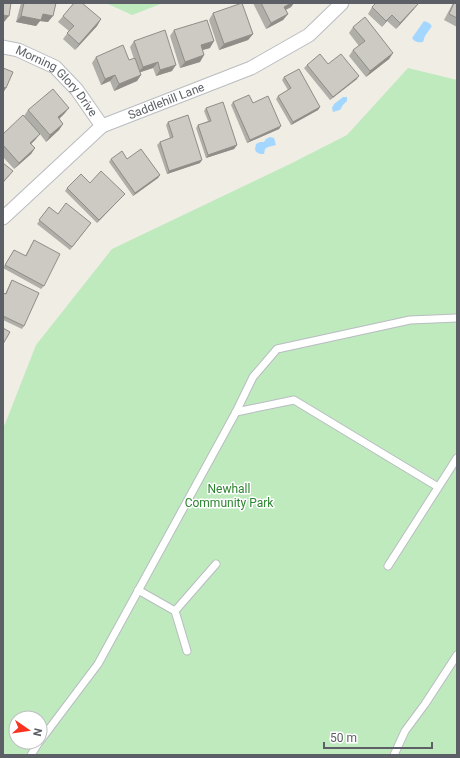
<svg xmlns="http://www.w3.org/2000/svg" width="460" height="758" font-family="Roboto,sans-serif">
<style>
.green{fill:#beeabe;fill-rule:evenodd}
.water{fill:#a4d7ff}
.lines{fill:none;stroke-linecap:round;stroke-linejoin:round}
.service-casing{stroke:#b9bcc1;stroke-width:9}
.minor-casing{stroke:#b9bcc1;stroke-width:15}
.service{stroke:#fff;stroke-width:7}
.minor{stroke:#fff;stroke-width:13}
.wall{fill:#b0aea8}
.shaded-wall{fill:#908d88}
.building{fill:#cdcac3;stroke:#908d88}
.labels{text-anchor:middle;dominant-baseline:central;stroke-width:3;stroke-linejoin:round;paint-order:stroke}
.street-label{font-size:12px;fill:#5c6066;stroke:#fff}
.park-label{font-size:12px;fill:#2c8430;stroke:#fff}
</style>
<rect width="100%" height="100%" fill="#f0ede4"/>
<g class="green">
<polygon points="106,3 163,3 132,15"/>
<path d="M 408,68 L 457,80 L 457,755 L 3,755 L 3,427 L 5,424 L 36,345 L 112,249 L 290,164 L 347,135 ZM 16,718 L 40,718 L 40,742 L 16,742 Z"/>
</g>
<g class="water">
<path d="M 424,21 L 429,23 L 432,26 L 425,36 L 423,42 C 417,43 415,42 412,38 Z"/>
<polygon points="343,97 347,97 347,101 343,105 340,110 333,112 332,108 334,104"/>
<polygon points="270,137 274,138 276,145 268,147 265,149 264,154 260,154 256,152 255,149 256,144 260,142 264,142 266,139"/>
</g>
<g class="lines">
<g class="service-casing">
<g id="service">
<polyline points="236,412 294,400 438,487"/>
<polyline points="388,566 457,458"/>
<polyline points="138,590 175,611 216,564"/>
<polyline points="175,611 187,651"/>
<polyline points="40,741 98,664 236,412 253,377 277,349 410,320 457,318"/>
<polyline points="31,755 39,742"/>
<polyline points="394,755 405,731 425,704 457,655"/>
</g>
</g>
<g class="minor-casing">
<g id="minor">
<path id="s1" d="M 3,47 L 18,50 L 55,67 L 77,90 L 102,126"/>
<path id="s2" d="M 3,218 L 102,126 L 251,68 L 309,35 L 342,3"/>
</g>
</g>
<use href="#service" class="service"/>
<use href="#minor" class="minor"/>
</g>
<g class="wall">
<polygon points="21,3 56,3 48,22 40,21 36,26 16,22"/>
<polygon points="253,3 294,3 291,7 286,10 288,14 283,20 266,29"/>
<polygon points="453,3 457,3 457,27 444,20"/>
<polygon points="372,7 414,9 396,29 387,21 382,27 368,14"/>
<polygon points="213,13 253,34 248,40 219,50 209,20"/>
<polygon points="63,16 101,19 97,26 75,50 63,39 69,31 58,22"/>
<polygon points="353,27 393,53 389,59 366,77 349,56 353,50 359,46 349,33"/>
<polygon points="174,30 210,48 202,50 204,55 200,62 180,68 170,36"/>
<polygon points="134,41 172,71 156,76 153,68 140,72 141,75 137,81 114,91 110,81 101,85 92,63 96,57 129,60 134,59 130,47"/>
<polygon points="328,64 357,79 330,100 304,68 307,65"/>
<polygon points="284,77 320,107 318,110 291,125 276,99 278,96 288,90 282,80"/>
<polygon points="233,102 253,103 281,126 279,129 247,143 231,105"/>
<polygon points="69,108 64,114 59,119 63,124 59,130 46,142 40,134 35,140 31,144 35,148 31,154 14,169 3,157 3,134 32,125 24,116 28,110"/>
<polygon points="206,108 237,145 234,149 206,158 196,128 198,125 208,121 204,111"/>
<polygon points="168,122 200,163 167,174 157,145 160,142 170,138 166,125"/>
<polygon points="111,159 160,175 158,178 133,196 109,162"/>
<polygon points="90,183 122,197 97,223 65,191 67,188"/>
<polygon points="49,207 58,214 91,223 70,250 37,224"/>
<polygon points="34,240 44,286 41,289 3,268 14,250 25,256"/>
<polygon points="12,280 24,326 22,329 3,320 3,293 5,294 10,283"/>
</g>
<g class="shaded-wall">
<polygon points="291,3 294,3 291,7 279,13 284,7"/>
<polygon points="419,3 414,9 396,29 400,23"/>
<polygon points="43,14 53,16 48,22 40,21 36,26 16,22 21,16"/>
<polygon points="288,14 283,20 266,29 271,23"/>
<polygon points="3,15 9,16 4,22 3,22"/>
<polygon points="392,15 382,27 386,21"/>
<polygon points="101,19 97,26 75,50 79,44"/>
<polygon points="253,34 248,40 219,50 224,44"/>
<polygon points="214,41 210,48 196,52 201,45"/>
<polygon points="393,53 389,59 366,77 370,71"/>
<polygon points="204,55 200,62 180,68 185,62"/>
<polygon points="158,62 153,68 138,73 143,67"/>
<polygon points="176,65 172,71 156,76 160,70"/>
<polygon points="115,75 110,81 101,85 105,79"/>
<polygon points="141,75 137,81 114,91 119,84"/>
<polygon points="359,76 357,79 330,100 333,97"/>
<polygon points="3,87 6,88 3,93"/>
<polygon points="320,107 318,110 291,125 293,122"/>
<polygon points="69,108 64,114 54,124 58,117"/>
<polygon points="63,124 59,130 46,142 50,135"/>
<polygon points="281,126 279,129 247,143 250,140"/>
<polygon points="40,134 35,140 26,149 30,143"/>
<polygon points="237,145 234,149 206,158 208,155"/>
<polygon points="35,148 31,154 14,169 19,163"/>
<polygon points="202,160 200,163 167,174 169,171"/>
<polygon points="13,171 3,183 3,182"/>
<polygon points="160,175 158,178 133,196 135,193"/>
<polygon points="125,194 122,197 97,223 99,220"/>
</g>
<g class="building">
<polygon points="3,3 11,3 9,16 3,15"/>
<polygon points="24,3 56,3 53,16 43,14 41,20 21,16"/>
<polygon points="74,3 82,3 101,19 79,44 67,33 74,26 63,16"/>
<polygon points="242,3 253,34 224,44 213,13"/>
<polygon points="261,3 291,3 284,7 288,14 271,23"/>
<polygon points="376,3 419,3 400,23 392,15 386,21 372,7"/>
<polygon points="454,3 457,3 457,18 449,14"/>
<polygon points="365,17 393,53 370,71 353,50 365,41 353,27"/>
<polygon points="207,20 214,41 201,45 204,55 185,62 174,30"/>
<polygon points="165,30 176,65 160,70 158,62 143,67 134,41"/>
<polygon points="123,45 129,60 135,58 141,75 119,84 115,75 105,79 96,57"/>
<polygon points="320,54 328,64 341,54 359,76 333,97 307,65"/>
<polygon points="3,68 13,72 6,88 3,87"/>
<polygon points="299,69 320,107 293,122 278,96 291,88 284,77"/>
<polygon points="53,89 69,108 58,117 63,124 50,135 28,110"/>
<polygon points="249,95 253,103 268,96 281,126 250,140 233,102"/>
<polygon points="223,102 237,145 208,155 198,125 211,121 206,108"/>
<polygon points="23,115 40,134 30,143 35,148 19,163 3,145 3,134"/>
<polygon points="188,115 202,160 169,171 160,142 173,137 168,122"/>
<polygon points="141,149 160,175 135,193 111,159 122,151 127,159"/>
<polygon points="3,163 13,171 3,182"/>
<polygon points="101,171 125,194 99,220 67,188 81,174 90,183"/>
<polygon points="66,203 91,223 72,247 39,220 49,207 58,214"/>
<polygon points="34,240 60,254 44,286 5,265 14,250 26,256"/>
<polygon points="12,280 39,293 24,326 3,316 3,293 6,294"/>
<polygon points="3,328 10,332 3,344"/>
</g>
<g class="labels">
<g class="street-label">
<text stroke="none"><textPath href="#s1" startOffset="66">Morning Glory Drive</textPath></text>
<text stroke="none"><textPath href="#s2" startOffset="204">Saddlehill Lane</textPath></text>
</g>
<g class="park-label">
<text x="229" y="489">Newhall<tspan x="229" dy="14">Community Park</tspan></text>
</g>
</g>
<rect width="460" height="758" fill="none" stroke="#5c6066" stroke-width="8"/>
<g transform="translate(28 730) rotate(103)"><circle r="19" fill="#ffffff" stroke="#bebfc2"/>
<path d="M0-3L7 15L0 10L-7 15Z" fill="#f93221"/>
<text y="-6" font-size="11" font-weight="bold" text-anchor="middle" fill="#5c6066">N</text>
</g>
<path d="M324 742v6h108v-6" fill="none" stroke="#5c6066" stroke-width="2"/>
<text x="330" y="742" font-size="12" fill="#5c6066" stroke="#ffffff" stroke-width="3" paint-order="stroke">50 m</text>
</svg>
